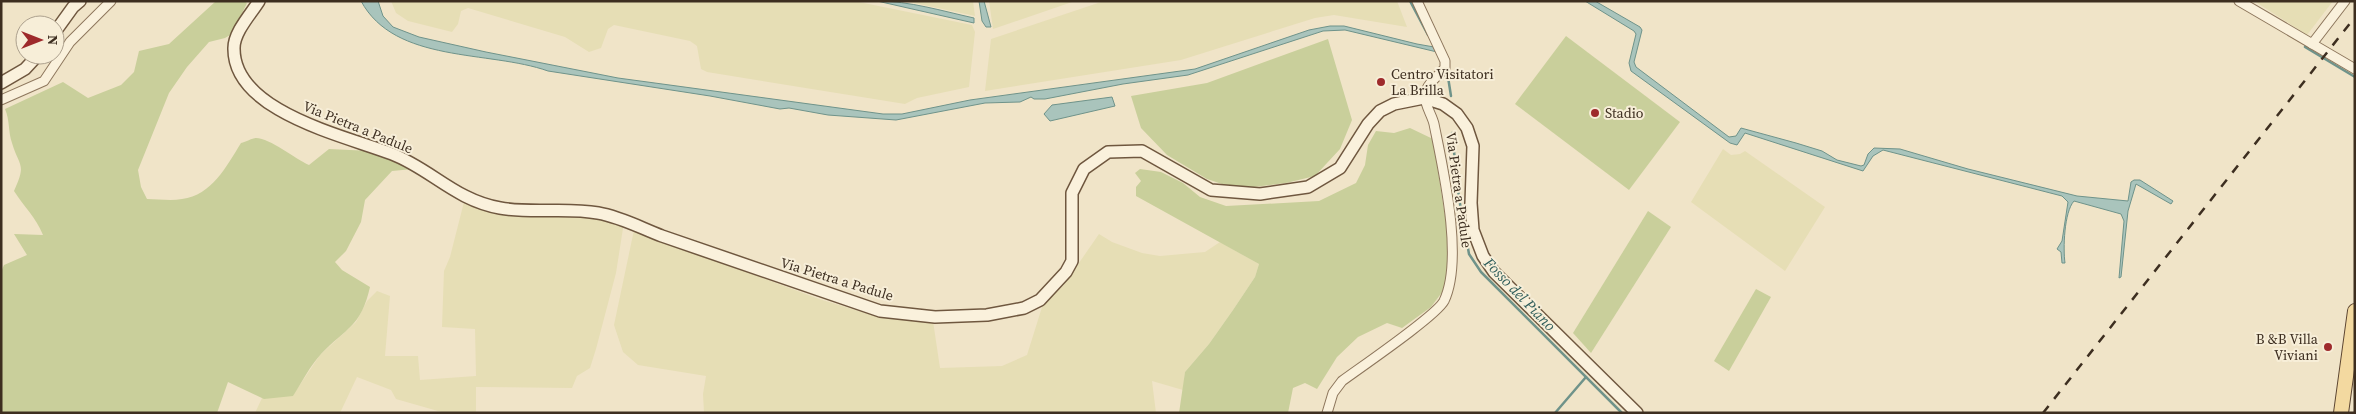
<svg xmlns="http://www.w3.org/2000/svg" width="2356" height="414" font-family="'Source Serif 4',serif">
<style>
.farmland{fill:#e6deb5}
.green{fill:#c9cf9b}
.water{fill:#a9c4bc;stroke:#6f938a}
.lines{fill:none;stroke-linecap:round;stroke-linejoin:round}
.stream{stroke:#6f938a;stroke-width:2.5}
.street-casing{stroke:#8d765c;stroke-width:11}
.secondary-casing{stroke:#6f573f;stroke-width:14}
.primary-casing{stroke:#5b4430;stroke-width:16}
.street{stroke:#faf1dc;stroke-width:9}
.secondary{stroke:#faf1dc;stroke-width:11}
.primary{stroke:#f3d9a0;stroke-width:14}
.rail{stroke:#3d2e20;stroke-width:2.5;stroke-dasharray:9 9;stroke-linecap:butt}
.poi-dot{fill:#9e2a2b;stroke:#f7eed8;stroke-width:2}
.labels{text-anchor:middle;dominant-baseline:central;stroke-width:4;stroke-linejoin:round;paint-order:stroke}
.poi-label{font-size:14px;fill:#3d2e20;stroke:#f7eed8;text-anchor:start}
.street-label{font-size:14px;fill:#3d2e20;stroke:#f7eed8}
.water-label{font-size:15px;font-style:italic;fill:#2f5d5a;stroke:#f7eed8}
</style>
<rect width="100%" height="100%" fill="#f0e4c8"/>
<g class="farmland">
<polygon points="391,1 854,1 972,25 975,32 969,87 917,98 905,104 707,72 701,69 697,46 690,41 614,25 608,29 601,48 589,52 565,37 468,8 461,11 458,24 452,32 408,21 396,13"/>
<polygon points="905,1 973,1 975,16"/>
<polygon points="989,1 1075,1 993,29"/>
<polygon points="1104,1 1397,1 1407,27 1334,15 1315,18 1181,60 985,91 991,39"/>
<polygon points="2254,1 2333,1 2307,35"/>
<polygon points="1723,149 1731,155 1740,154 1745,151 1825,207 1785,271 1691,202"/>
<polygon points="465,198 500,208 598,213 624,222 616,273 596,349 590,368 577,376 572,388 476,387 476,413 445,413 396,399 391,390 357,377 340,413 255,413 262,398 293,395 320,355 356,322 367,301 377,291 390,296 385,356 418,356 420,380 476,376 475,329 442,327 444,271 450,257"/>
<polygon points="634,230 819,299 875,316 933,321 940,368 1002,366 1027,355 1043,304 1063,286 1099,234 1112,242 1142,253 1160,256 1205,252 1220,242 1259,264 1255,277 1233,310 1209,344 1185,372 1183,390 1152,381 1156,413 704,413 703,394 706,376 638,365 623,352 614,325"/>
</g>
<g class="green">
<path d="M 216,1 L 244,1 L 247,3 L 232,34 L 225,38 L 209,42 L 187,67 L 169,93 L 138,170 L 141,187 L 147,199 C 158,199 171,201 182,199 C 212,195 226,167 241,143 C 246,142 252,138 256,138 C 270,138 295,159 309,165 L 329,149 L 371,151 L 413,169 L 392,171 L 365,200 L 361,222 L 346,251 L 335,262 L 342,270 L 370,287 C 361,327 346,328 321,354 C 310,366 302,382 293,396 L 264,399 L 228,382 L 217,413 L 1,413 L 1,272 L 4,265 L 27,255 L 14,234 L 43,235 C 35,216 25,208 14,191 C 27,163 19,167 12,143 C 8,132 10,120 5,109 L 63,82 L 88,98 L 121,85 L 134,72 L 139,51 L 169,44 Z"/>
<polygon points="1566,36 1680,122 1629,190 1515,104"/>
<polygon points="1328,39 1352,120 1340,149 1315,176 1286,183 1237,189 1207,179 1167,155 1141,128 1131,96 1207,83"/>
<polygon points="1410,128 1433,139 1452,261 1443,291 1431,307 1402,328 1387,323 1358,337 1337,357 1317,389 1305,383 1293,388 1288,413 1179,413 1185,372 1209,344 1233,310 1255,277 1259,264 1136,196 1136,187 1141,181 1135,173 1140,169 1161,172 1183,183 1200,197 1226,206 1319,201 1356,183 1365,165 1368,145 1376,131 1394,133"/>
<polygon points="1648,211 1671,227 1591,353 1573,333"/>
<polygon points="1756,289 1771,297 1729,371 1714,361"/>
</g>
<g class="water">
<path d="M 361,1 L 378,1 L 383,16 L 393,27 L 419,37 L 486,52 L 618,78 L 883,114 L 902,114 L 970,100 L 1195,69 L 1309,30 L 1330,26 L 1344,26 L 1417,44 L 1434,47 L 1437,52 L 1345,30 L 1323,31 L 1188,75 L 1123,84 L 1045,99 L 1034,99 L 1031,97 L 1020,102 L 985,103 L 896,120 L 828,115 L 789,108 L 780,109 L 710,96 L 548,71 C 489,50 395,64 361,1 Z"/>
<path d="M 877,1 C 910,1 942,11 974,18 L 974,23 Z"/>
<polygon points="979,1 984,1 991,27 986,27 982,21"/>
<path d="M 1585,1 L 1595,1 L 1640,27 L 1642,30 L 1634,62 L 1636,67 L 1729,137 L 1736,136 L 1741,128 L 1796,143 L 1822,151 L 1837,160 L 1861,166 L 1864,165 L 1868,154 L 1874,148 L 1900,149 L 1968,169 L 2077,196 L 2128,201 L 2131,182 L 2134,180 L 2140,180 L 2173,201 L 2171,204 L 2136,184 L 2128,211 L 2121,277 L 2119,278 L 2124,221 L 2121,214 L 2074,201 C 2064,212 2063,249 2065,263 L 2062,263 L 2061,252 L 2057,249 L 2062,241 L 2068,202 L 2062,196 L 1883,150 L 1873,156 L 1863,171 L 1745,133 L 1737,145 L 1730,143 L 1631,71 L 1629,63 L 1636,34 L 1634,31 Z"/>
<polygon points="1112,97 1115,106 1050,121 1044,114 1052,105"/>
</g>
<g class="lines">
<g class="stream">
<polyline points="1410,1 1428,35"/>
<polyline points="2307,44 2305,47 2355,77"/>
<polyline points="1448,77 1451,96"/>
<polyline points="1452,133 1459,198 1469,254 1481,272 1622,413"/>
<polyline points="1555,413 1586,377"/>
</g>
<g class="street-casing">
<g id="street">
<polyline points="2239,1 2355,69"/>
<polyline points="2312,44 2345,1"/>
<polyline points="1,100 44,81 70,42 111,1"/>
<path d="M 1327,413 L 1333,393 L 1342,381 C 1361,367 1436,316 1444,301 C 1464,259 1443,169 1434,124 C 1432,115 1424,104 1425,95 C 1427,83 1437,77 1445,68 L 1445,61 L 1417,1"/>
</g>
</g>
<g class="secondary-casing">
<g id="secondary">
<path d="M 259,1 C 251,14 234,32 234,48 C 233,112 346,136 392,154 C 431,169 455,200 500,208 C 532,214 566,207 598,213 C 621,217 641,228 662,236 L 880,311 L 935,317 L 987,315 L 1024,308 L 1040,300 L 1066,272 L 1072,261 L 1072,193 L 1084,169 L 1108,152 L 1142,151 L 1211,190 L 1260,194 L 1308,187 L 1340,168 L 1368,124 L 1380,111 L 1394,104 L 1424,98 L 1443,104 L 1457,114 L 1467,128 L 1473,146 L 1471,203 L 1473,230 L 1483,256 L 1494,272 L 1637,413"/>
<polyline points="55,32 73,7 80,1"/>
<polyline points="1,83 25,69 38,55"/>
</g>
</g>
<g class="primary-casing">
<polyline id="primary" points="2341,413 2355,311"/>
</g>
<use href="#street" class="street"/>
<use href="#secondary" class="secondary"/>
<use href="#primary" class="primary"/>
<polyline class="rail" points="2043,413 2355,17"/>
</g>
<g class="poi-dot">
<circle cx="1381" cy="82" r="5"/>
<circle cx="1595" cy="113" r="5"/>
<circle cx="2328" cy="347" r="5"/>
</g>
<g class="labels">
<g class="poi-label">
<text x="1391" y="74">Centro Visitatori<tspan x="1391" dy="16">La Brilla</tspan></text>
<text x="1605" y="113">Stadio</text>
<text x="2318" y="339" text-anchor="end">B &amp;B Villa<tspan x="2318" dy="16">Viviani</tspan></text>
</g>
<g class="street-label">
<text transform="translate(358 127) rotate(22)">Via Pietra a Padule</text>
<text transform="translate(1459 190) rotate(82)">Via Pietra a Padule</text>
<text transform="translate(837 279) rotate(17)">Via Pietra a Padule</text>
</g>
<g class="water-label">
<text transform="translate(1520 294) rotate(46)">Fosso del Piano</text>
</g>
</g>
<rect width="2356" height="414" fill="none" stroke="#3d2e20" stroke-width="5"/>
<g transform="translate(40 40) rotate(90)"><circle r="24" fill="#f7eed8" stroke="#ada18e"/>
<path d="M0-4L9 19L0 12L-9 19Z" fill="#9e2a2b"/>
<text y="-8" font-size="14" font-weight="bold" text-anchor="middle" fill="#3d2e20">N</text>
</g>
</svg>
